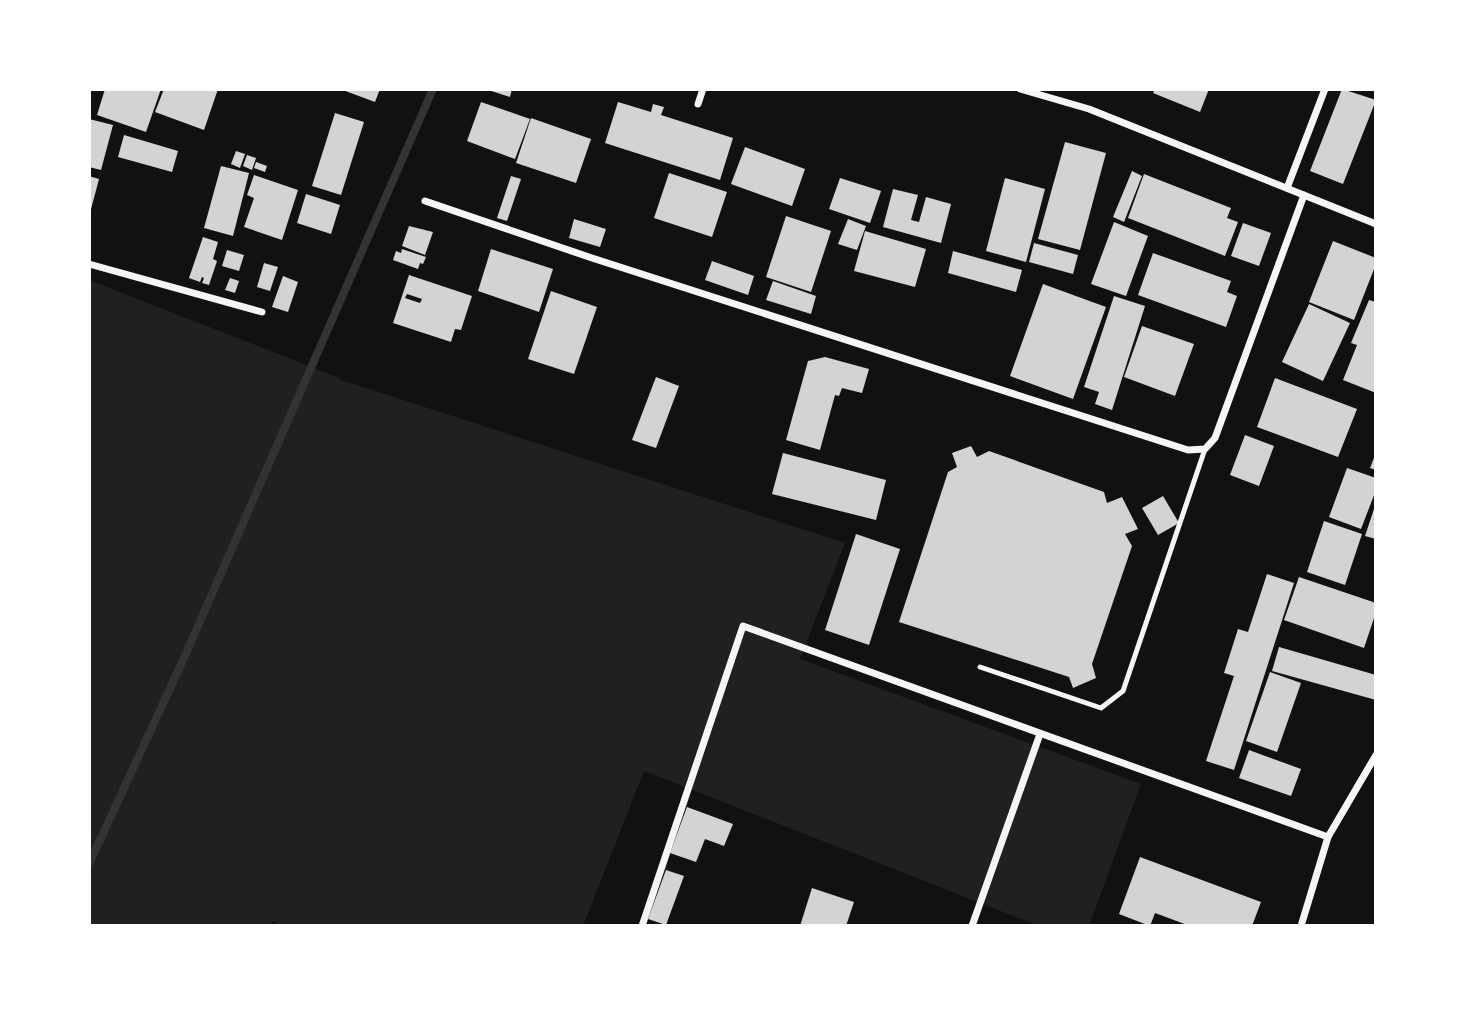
<svg xmlns="http://www.w3.org/2000/svg" width="1465" height="1015" font-family="Barlow,sans-serif">
<style>
.green{fill:#202020}
.lines{fill:none;stroke-linecap:round;stroke-linejoin:round}
.stream{stroke:#333;stroke-width:8}
.building{fill:#d3d3d3;fill-rule:evenodd}
.service{stroke:#f5f5f5;stroke-width:5}
.minor{stroke:#f5f5f5;stroke-width:7}
</style>
<rect width="100%" height="100%" fill="#111"/>
<polygon class="green" points="89,280 342,379 335,378 845,543 800,659 1141,784 1089,926 1039,926 644,771 583,926 284,926 272,921 270,926 89,926"/>
<g class="lines">
<polyline class="stream" points="89,864 184,658 433,89"/>
</g>
<g class="building">
<polygon points="105,89 161,89 146,132 97,115"/>
<polygon points="164,89 218,89 204,130 155,112"/>
<polygon points="340,89 380,89 375,102"/>
<polygon points="485,89 512,89 510,97"/>
<polygon points="1155,89 1209,89 1200,112 1153,93"/>
<polygon points="1342,89 1376,100 1343,184 1310,171"/>
<polygon points="481,102 530,119 515,159 467,141"/>
<polygon points="618,102 651,112 653,104 664,107 661,115 733,138 720,180 605,143"/>
<polygon points="335,113 364,122 341,195 312,186"/>
<polygon points="531,118 591,139 576,183 516,163"/>
<polygon points="89,119 113,125 101,170 89,167"/>
<polygon points="124,135 178,151 172,172 118,157"/>
<polygon points="1065,142 1106,153 1080,250 1038,239"/>
<polygon points="745,147 805,169 792,206 731,184"/>
<polygon points="236,151 245,154 240,168 231,164"/>
<polygon points="247,155 256,158 252,170 243,166"/>
<polygon points="256,162 267,166 265,172 254,168"/>
<polygon points="221,166 249,173 233,236 204,228"/>
<polygon points="1132,171 1142,176 1124,222 1113,217"/>
<polygon points="669,173 727,192 712,237 654,218"/>
<polygon points="1144,174 1231,208 1227,218 1238,222 1225,256 1128,218"/>
<polygon points="254,175 298,190 282,240 244,227 254,198 247,195"/>
<polygon points="89,176 99,179 90,213 89,213"/>
<polygon points="511,176 521,179 507,221 497,218"/>
<polygon points="840,178 881,191 870,223 829,209"/>
<polygon points="1005,178 1045,189 1026,262 986,251"/>
<polygon points="893,189 918,195 911,220 919,222 926,197 951,204 941,243 883,227"/>
<polygon points="306,194 340,205 331,234 297,223"/>
<polygon points="786,216 831,231 811,292 766,277"/>
<polygon points="574,219 606,229 600,247 569,238"/>
<polygon points="848,219 866,226 857,250 838,244"/>
<polygon points="1114,222 1148,236 1126,296 1091,284"/>
<polygon points="1243,223 1271,233 1259,266 1231,256"/>
<polygon points="409,226 433,232 425,255 402,246"/>
<polygon points="865,231 926,249 915,287 854,271"/>
<polygon points="203,237 218,242 213,259 217,261 209,285 202,283 204,278 202,277 200,282 189,278"/>
<polygon points="1333,241 1376,258 1376,264 1354,320 1309,302"/>
<polygon points="1034,243 1078,255 1073,274 1029,262"/>
<polygon points="402,249 426,257 423,264 420,263 418,269 393,260 396,251 401,253"/>
<polygon points="491,249 553,269 539,312 478,291"/>
<polygon points="227,250 244,255 239,271 222,266"/>
<polygon points="953,251 1022,270 1016,292 948,273"/>
<polygon points="1153,253 1231,281 1227,292 1237,296 1226,327 1138,295"/>
<polygon points="712,261 754,276 748,295 705,280"/>
<polygon points="264,263 278,267 270,291 257,287"/>
<path d="M 409,275 L 472,296 L 461,330 L 455,329 L 451,342 L 393,323 ZM 407,294 L 422,299 L 420,303 L 405,298 Z"/>
<polygon points="283,276 298,282 288,312 272,307"/>
<polygon points="230,278 239,281 235,293 225,290"/>
<polygon points="773,281 816,296 811,314 766,300"/>
<polygon points="1043,284 1106,307 1073,399 1010,376"/>
<polygon points="551,291 597,307 574,374 528,359"/>
<polygon points="1114,296 1145,306 1112,410 1095,404 1099,392 1084,387"/>
<polygon points="1369,300 1376,302 1376,393 1343,380 1357,345 1351,343"/>
<polygon points="1309,304 1350,323 1323,381 1282,362"/>
<polygon points="1142,326 1194,344 1175,396 1124,377"/>
<polygon points="825,357 869,369 862,393 842,388 839,396 835,395 820,450 786,440 808,361"/>
<polygon points="656,377 679,386 656,448 632,440"/>
<polygon points="1275,378 1357,409 1338,457 1257,427"/>
<polygon points="1245,435 1274,446 1259,486 1230,475"/>
<polygon points="971,446 977,457 989,451 1104,492 1107,503 1122,497 1138,529 1125,534 1132,546 1092,664 1096,678 1073,688 1069,677 899,622 948,472 957,467 952,453"/>
<polygon points="783,453 886,480 876,520 772,494"/>
<polygon points="1376,453 1376,470 1370,468"/>
<polygon points="1347,468 1376,478 1376,490 1361,529 1329,517"/>
<polygon points="1163,496 1179,523 1158,535 1142,508"/>
<polygon points="1375,506 1376,506 1376,539 1365,536"/>
<polygon points="1324,521 1362,534 1345,585 1307,572"/>
<polygon points="856,534 900,549 869,645 825,630"/>
<polygon points="1267,574 1294,583 1234,770 1206,761 1234,676 1224,673 1238,629 1248,632"/>
<polygon points="1299,577 1376,603 1376,612 1364,648 1284,620"/>
<polygon points="1279,647 1376,675 1376,700 1272,671"/>
<polygon points="1270,672 1301,683 1277,752 1246,741"/>
<polygon points="1249,750 1301,769 1291,796 1239,778"/>
<polygon points="687,807 733,824 724,846 705,839 696,862 670,853"/>
<polygon points="1140,857 1261,902 1252,926 1190,926 1155,913 1150,926 1119,914"/>
<polygon points="666,870 684,876 666,925 648,919"/>
<polygon points="812,888 854,902 846,926 800,926"/>
</g>
<g class="lines">
<polyline class="service" points="980,667 1101,708 1123,691 1205,449"/>
<g class="minor">
<polyline points="1020,89 1089,109 1376,224"/>
<polyline points="698,104 703,89"/>
<polyline points="1287,188 1325,89"/>
<polyline points="425,201 592,258 1188,450 1205,449 1215,438 1304,195"/>
<polyline points="89,264 262,312"/>
<polyline points="642,926 743,626 1328,837"/>
<polyline points="972,926 1040,734"/>
<polyline points="1301,926 1328,837 1376,755"/>
</g>
</g>
<rect width="1465" height="1015" fill="none" stroke="#ffffff" stroke-width="182"/>
</svg>
